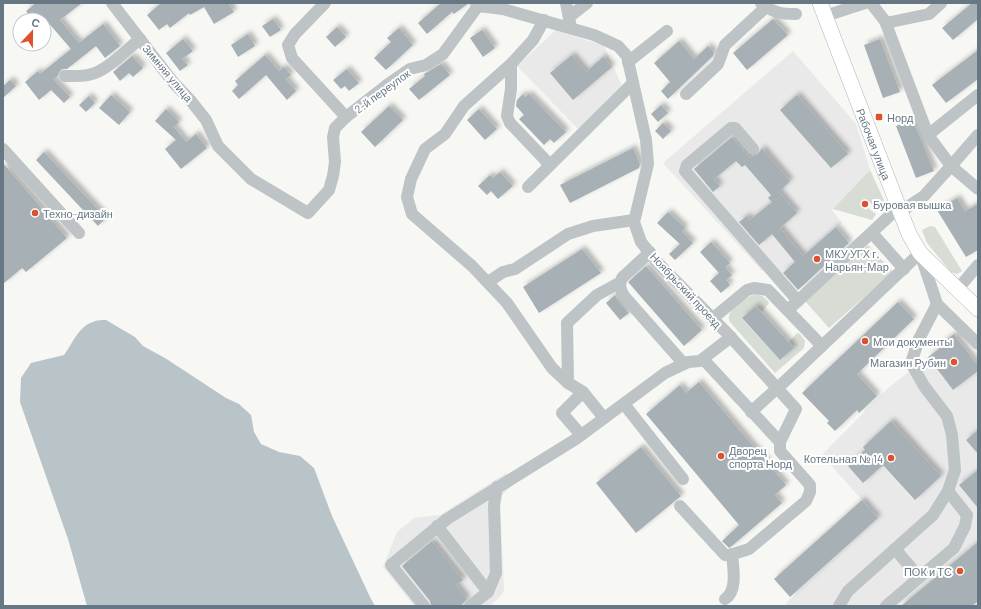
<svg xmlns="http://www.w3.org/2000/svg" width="981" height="609" font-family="Barlow,sans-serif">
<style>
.built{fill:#e8e9e8}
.green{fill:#d7dcd4}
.water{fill:#b8c4c8}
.building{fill:#a7b0b5;filter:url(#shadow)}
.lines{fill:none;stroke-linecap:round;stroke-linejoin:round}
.major-casing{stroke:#b2b7bb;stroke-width:16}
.minor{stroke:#bec3c6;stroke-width:12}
.major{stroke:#fff;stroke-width:15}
.poi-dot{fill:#dd512e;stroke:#fff;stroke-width:1.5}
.labels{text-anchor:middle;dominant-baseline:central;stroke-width:4;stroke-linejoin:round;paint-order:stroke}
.street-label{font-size:11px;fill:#677884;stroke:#fff}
.poi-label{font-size:11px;fill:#677884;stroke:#fff;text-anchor:start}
</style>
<defs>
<filter id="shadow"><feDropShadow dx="3.5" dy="-3.5" stdDeviation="2" flood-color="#0004"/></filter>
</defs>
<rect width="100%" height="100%" fill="#f7f7f4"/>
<g class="built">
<polygon points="556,30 604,46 623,88 579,130 517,66"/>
<polygon points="793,51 856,124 870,170 832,210 842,223 781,275 770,263 762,271 663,163"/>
<polygon points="928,357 953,390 978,371 978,606 784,606 791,598 878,518 822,455 888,388"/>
<polygon points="506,473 514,484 502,495 500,501 504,591 500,597 489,606 414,606 383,567 397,532 414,518 440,515"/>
</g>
<g class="green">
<polygon points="870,170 884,200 878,210 866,199 861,205 866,210 868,208 876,214 872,220 833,209"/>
<polygon points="930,226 935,227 962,271 957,274 951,272 927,243 922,230"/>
<polygon points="868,245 893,272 829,328 805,301"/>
<path d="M 756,294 C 762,295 766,298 769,303 L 762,312 L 756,306 L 742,319 L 780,360 L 794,348 L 789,342 L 797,333 L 800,334 L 805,341 L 804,348 L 775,373 L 730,322 C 729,320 728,318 729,316 C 730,308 749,295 756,294 Z"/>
</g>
<path class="water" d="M 106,320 L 135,337 L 143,346 L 165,358 L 226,398 L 239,404 L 251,415 L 254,432 L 261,444 L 279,452 L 300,456 L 314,468 L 332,516 L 370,597 L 375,606 L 87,606 L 68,539 L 20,402 L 21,378 L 31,363 L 64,355 C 73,343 78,327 93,322 C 97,320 102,320 106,320 Z"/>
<g class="building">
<polygon points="36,3 82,3 60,20 79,43 103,24 120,46 105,58 96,46 67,69 62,69 59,72 58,76 53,79 70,97 64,103 51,90 39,100 25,82 38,71 40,74 71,49 46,20 33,20 26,11"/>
<polygon points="161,3 228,3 234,12 214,24 204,7 190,15 189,13 170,28 167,24 159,30 147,15"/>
<polygon points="441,3 469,3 454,14 452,12 427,34 418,23"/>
<polygon points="972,3 978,3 978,19 953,40 942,28"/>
<polygon points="273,19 281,30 270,37 262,26"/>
<polygon points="773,19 788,35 747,70 733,53"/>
<polygon points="337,27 346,37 335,47 326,37"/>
<polygon points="399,28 413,45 386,70 374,58 391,42 387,38"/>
<polygon points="482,30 495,48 483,57 470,38"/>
<polygon points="248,34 255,46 238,57 231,45"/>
<polygon points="183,39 193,51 182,59 188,65 180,71 166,53"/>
<polygon points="880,39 900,92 883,98 864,45"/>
<polygon points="679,41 694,59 708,46 714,52 713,56 668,99 661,91 670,82 654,63"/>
<polygon points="978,50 978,79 946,103 932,85"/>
<polygon points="265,55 279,71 284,67 291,75 286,79 296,91 287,100 266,75 239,99 232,91 238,85 235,81"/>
<polygon points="572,55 586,72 603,57 612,67 573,100 550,73"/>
<polygon points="132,56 143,68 133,77 129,73 120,81 113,72"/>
<polygon points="441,64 450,75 419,100 409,89 425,76 424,74"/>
<polygon points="347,69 359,83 349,91 345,86 341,89 333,80"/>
<polygon points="10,80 16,86 3,98 3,86"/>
<polygon points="523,94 525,97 529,94 566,132 554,143 550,139 544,145 519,119 524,115 516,106 517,100"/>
<polygon points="111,95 130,112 119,125 99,108"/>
<polygon points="797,95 848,154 831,168 780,110"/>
<polygon points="89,96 95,103 86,112 79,105"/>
<polygon points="661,105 668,113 658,122 651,114"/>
<polygon points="389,106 403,120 375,147 361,132"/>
<polygon points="166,109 179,122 174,127 186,142 196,134 207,148 181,169 165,149 176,140 155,121"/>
<polygon points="479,109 497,129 485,140 467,120"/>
<polygon points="913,120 934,171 916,178 896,126"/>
<polygon points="663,123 671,131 663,139 655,131"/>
<polygon points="732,137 750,158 758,154 762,148 790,181 779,192 797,213 780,228 803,256 836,227 849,243 798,290 783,273 795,262 772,234 759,245 739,222 747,216 750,220 772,202 768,198 771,195 745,165 742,167 736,161 714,179 720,186 713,192 694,169"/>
<polygon points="633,148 640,164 639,168 570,203 560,185"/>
<polygon points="44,152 106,218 98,226 36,160"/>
<polygon points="3,163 67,238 26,272 22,268 3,284"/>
<polygon points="500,172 513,186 498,199 491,191 487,195 478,186 490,175 493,178"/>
<polygon points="957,198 965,211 978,204 978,250 966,257 937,210"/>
<polygon points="668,212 685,228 682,232 693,243 675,260 669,254 680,244 657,223"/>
<polygon points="711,242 730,263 725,267 732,275 726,280 730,285 721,293 710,281 719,273 700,252"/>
<polygon points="582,249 601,273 539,313 523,287"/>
<polygon points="646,266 702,330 684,346 628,282"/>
<polygon points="615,295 618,301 629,313 620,320 606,303"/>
<polygon points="898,302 914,319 857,374 877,396 859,413 857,410 835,431 827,423 829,421 802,393"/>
<polygon points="756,306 794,348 780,360 742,318"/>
<polygon points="954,334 978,366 978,371 953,390 928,357 939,349 937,347"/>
<polygon points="699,382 786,485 775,495 782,503 732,546 729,548 722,541 739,525 646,414 680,385 686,393"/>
<polygon points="891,421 941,476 915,500 883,465 863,483 848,466 865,450 863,447"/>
<polygon points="978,430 978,454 966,440"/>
<polygon points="641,447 681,496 636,533 596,483"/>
<polygon points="978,470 978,508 959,485"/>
<polygon points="862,500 878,518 790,597 774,579"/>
<polygon points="432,541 463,580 456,585 467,599 461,606 431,606 430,601 402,566"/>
<polygon points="978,542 978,601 972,606 901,606"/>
</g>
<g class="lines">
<g class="major-casing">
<g id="major">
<path id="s1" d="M 820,3 L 909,234 L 920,253 L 978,309"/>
</g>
</g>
<g class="minor">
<polyline points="112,3 173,82 191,101 206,120 218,146 251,179 308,213 329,190 333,176 335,162 333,137 335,128 346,117 387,85 410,69 426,65 443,54 478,6"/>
<polyline points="325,3 295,34 288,45 292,58 346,117"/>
<polyline points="476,3 478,6 503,9 594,35 618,46 627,56 646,140 648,164 634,222 641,242 657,262 727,333 796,409 780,442 780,451 810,485 810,492 806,501 749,549 730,555 725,555 680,506"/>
<polyline points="566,3 571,28"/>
<path d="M 761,3 C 773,13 781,14 796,14"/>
<polyline points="871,3 885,21 928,135"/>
<polyline points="825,16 865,3"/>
<polyline points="569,17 587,3"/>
<polyline points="544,20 533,40 511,64 464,106 445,134 425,149 411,179 407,197 412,214 472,266 507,303 552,368 568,383 583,392"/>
<polyline points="886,23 929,14 941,3"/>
<polyline points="628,62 667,31"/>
<polyline points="511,64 511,89 507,116 510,123 550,165"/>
<path d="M 65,76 C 75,76 86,77 95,73 C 112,66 126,50 140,39"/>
<polyline points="686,94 718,64 725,45 766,7"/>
<polyline points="978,135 951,166 978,189"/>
<polyline points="3,149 79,233"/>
<polyline points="753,149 735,128 731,128 687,165 685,171 798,301"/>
<polyline points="528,187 633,83"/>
<polyline points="900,212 924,196 951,166 928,135 978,95"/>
<polyline points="872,233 904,269"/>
<path d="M 650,252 L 622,278 C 619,285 620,289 624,296 L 684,364"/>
<polyline points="488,282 503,272 515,269 568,234 593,226 634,220"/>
<polyline points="957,290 978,265"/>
<polyline points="788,310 898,208"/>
<polyline points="712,319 747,290 754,288 768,290 822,346"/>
<polyline points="703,359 780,442"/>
<polyline points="568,383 567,323 597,295 619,283"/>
<polyline points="624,404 683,479"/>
<polyline points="751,412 784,382 920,253 937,304 978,344"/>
<polyline points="581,435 562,413 583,392 604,418"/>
<polyline points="437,526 488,592 470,606"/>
<polyline points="895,549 919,577"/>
<polyline points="488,592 496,573 494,505 497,487"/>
<path d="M 725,599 C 738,591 733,567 732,554"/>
<polyline points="424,606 391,565 447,519 576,439 665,373 688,362 700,361 731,337"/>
<polyline points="839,606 848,591 933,515 948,491 955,470 952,435 947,416 924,386 911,363 919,339 937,304"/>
<polyline points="886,606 954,548 965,526 967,515 948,491"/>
</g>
<use href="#major" class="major"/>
</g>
<g class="poi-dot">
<rect x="875" y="113" width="8" height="8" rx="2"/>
<circle cx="865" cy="204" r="4"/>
<circle cx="35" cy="213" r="4"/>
<circle cx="817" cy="259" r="4"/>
<circle cx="865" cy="341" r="4"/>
<circle cx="954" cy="362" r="4"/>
<circle cx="721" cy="456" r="4"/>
<circle cx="891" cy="458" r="4"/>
<circle cx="960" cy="571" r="4"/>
</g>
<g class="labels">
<g class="street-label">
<text transform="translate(168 73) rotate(50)">Зимняя улица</text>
<text transform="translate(382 91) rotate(-36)">2-й переулок</text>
<text stroke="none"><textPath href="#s1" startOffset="151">Рабочая улица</textPath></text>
<text transform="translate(686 290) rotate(47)">Ноябрьский проезд</text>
</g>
<g class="poi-label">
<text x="887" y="117">Норд</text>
<text x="873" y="204">Буровая вышка</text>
<text x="43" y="213">Техно-дизайн</text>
<text x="825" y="253">МКУ УГХ г.<tspan x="825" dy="13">Нарьян-Мар</tspan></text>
<text x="873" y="341">Мои документы</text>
<text x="946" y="362" text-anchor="end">Магазин Рубин</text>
<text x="729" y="450">Дворец<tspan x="729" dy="13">спорта Норд</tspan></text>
<text x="883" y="458" text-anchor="end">Котельная № 14</text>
<text x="952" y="571" text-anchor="end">ПОК и ТС</text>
</g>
</g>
<rect width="981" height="609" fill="none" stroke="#677884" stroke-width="8"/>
<g transform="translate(32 32) rotate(22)"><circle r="19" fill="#ffffff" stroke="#c2c9ce"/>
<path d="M0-3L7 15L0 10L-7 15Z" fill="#dd512e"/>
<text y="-6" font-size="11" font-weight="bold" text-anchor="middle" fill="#677884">С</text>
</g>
</svg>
